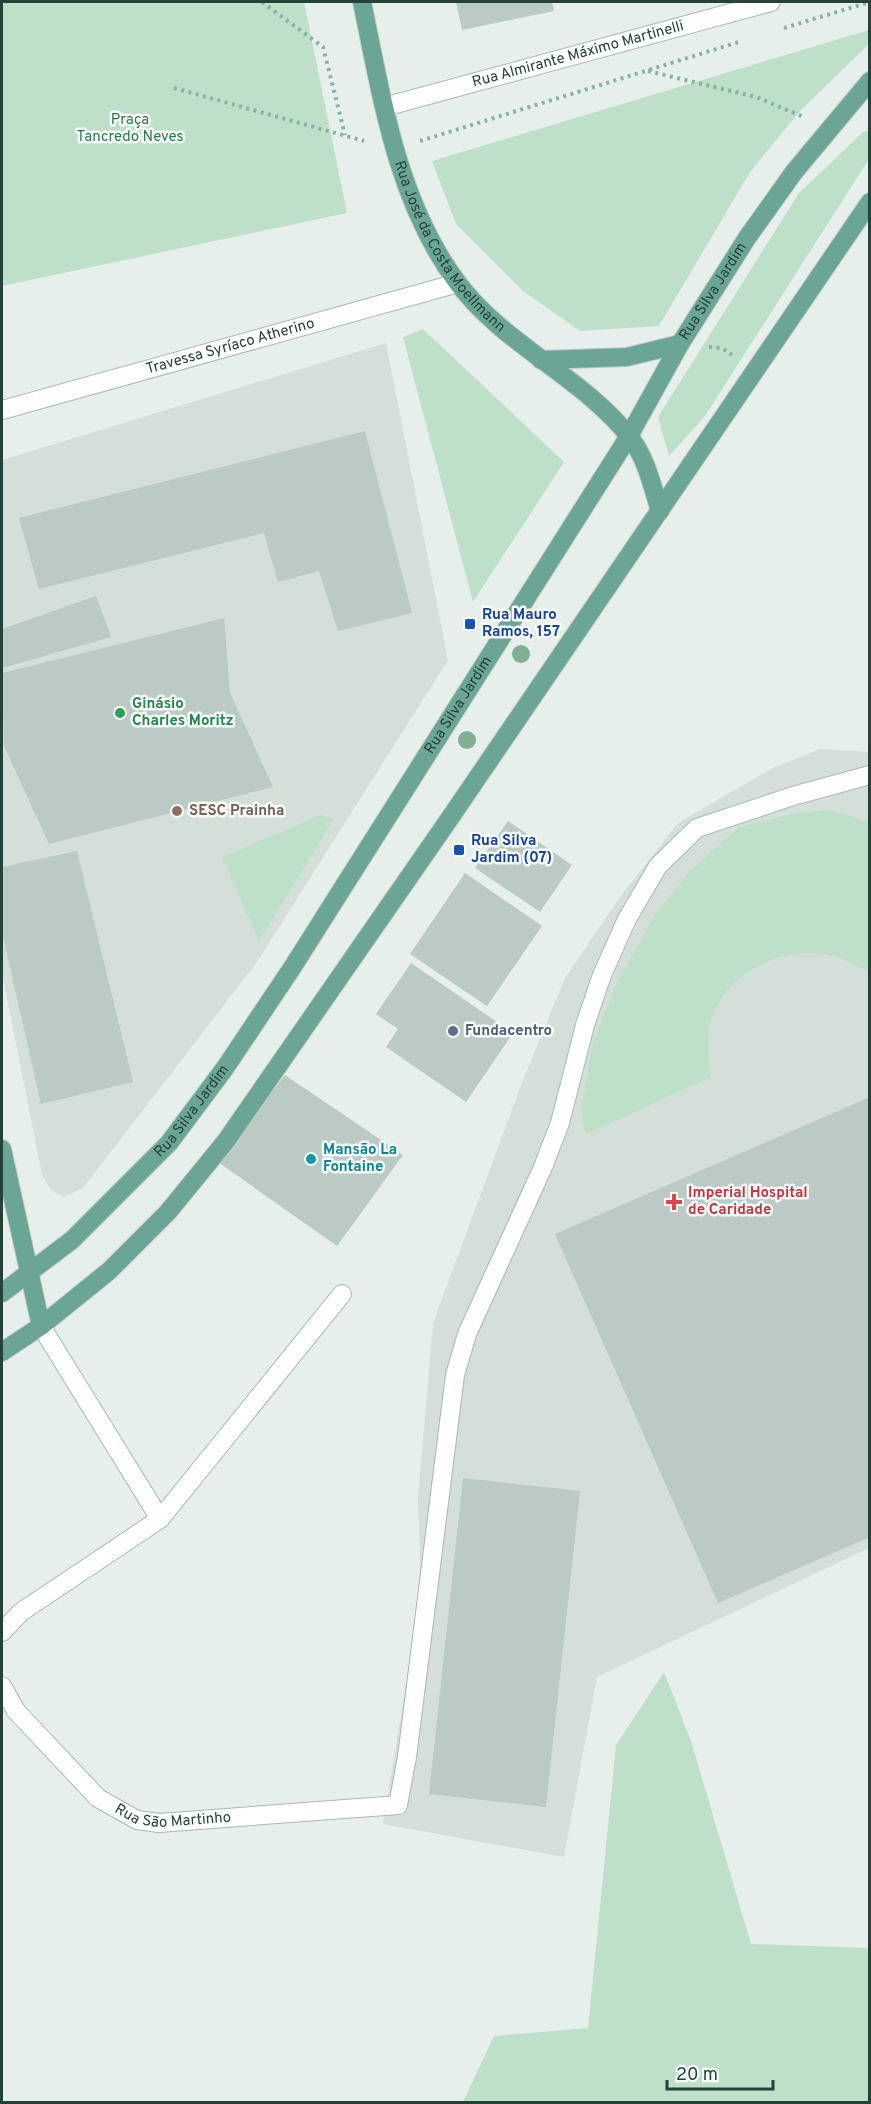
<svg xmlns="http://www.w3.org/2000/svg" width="871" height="2104" font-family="Overpass,sans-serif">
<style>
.built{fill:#d4dfda}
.green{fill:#bfe0c8}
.building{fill:#bbcac4}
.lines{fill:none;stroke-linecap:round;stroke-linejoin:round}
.minor-casing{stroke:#a8b8b2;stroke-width:20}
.major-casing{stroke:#c2cac8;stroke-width:20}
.path{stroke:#86b3a5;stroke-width:4;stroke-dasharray:3 4.5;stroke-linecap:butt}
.minor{stroke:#fff;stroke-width:18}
.major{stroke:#6aa596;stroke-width:18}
.tree{fill:#80af93}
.transit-dot{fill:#1a4fb4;stroke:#f7fbf9;stroke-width:2}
.leisure-dot{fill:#2e9e5b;stroke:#f7fbf9;stroke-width:2}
.education-dot{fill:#8d6e63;stroke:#f7fbf9;stroke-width:2}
.service-dot{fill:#5c6f8a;stroke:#f7fbf9;stroke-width:2}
.culture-dot{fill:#0f9aa8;stroke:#f7fbf9;stroke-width:2}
.health-dot{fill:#e0444e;stroke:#f7fbf9;stroke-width:2}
.labels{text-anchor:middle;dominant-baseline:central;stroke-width:5;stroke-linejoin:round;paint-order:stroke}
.street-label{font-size:15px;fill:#24423a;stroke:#f7fbf9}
.park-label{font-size:15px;fill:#2d7a4b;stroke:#f7fbf9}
.transit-label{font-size:15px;font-weight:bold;fill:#164399;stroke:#f7fbf9;text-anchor:start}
.leisure-label{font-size:15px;font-weight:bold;fill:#27864d;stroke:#f7fbf9;text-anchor:start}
.education-label{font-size:15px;font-weight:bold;fill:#785e54;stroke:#f7fbf9;text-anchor:start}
.service-label{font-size:15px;font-weight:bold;fill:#4e5e75;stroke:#f7fbf9;text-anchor:start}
.culture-label{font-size:15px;font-weight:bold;fill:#0d838f;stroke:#f7fbf9;text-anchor:start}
.health-label{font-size:15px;font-weight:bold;fill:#be3a42;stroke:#f7fbf9;text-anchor:start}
</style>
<rect width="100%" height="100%" fill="#e6efeb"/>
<g class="built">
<polygon points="386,343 448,660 257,962 83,1188 63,1197 51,1190 42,1175 2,973 2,460"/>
<polygon points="820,749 869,752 869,1548 597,1677 564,1857 383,1824 421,1594 418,1498 433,1323 523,1080 565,978 620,897 678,823 771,769"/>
</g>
<g class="green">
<polygon points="2,2 304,2 347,213 2,286"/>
<polygon points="869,30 868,45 800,111 750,172 659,326 580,331 523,291 456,224 432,161"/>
<polygon points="869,131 869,159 705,416 669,456 658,417 799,193 863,132"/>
<polygon points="423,329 564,462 473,602 403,337"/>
<path d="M 827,810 L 869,821 L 869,971 C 855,965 837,955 822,954 C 774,949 725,974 711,1022 C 706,1039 710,1060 711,1077 L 586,1134 L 581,1112 L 592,1045 L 616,984 L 656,913 L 690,871 L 739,827 L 789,815 Z"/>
<polygon points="321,815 334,819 259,941 222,857"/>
<polygon points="664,1672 691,1741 751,1944 869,1948 869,2102 463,2102 494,2036 588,2028 616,1745"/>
</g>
<g class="building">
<polygon points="456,2 552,2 554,11 462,30"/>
<polygon points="365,431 412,613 338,631 319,571 278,582 264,533 39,589 19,518"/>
<polygon points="96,596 111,637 2,668 2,629"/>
<polygon points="224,618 230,693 273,787 49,844 4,746 2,673"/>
<polygon points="508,821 572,865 540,912 475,868"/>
<polygon points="77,851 133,1082 41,1104 2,932 2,867"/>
<polygon points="465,873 542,926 487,1006 410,954"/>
<polygon points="411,963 513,1033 466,1102 386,1047 398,1029 376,1014"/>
<polygon points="285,1075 403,1155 337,1246 218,1162"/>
<polygon points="870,1097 870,1537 718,1603 555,1234"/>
<polygon points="463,1478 580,1491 546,1807 429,1794"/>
</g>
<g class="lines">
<g class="minor-casing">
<g id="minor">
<path id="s1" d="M 384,107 L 771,2"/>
<path id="s2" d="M 2,410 L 458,283"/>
<polyline points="160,1519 342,1294"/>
<polyline points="2,1632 21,1612 160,1519 41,1326"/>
<path id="s3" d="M 2,1686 L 16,1711 L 98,1798 L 137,1820 L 159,1823 L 398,1805 L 407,1757 L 455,1375 L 467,1334 L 543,1167 L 560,1123 L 585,1025 L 602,975 L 627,919 L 658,866 L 697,828 L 793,796 L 870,775"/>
</g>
</g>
<g class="major-casing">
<g id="major">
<path id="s4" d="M 362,2 C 382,98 397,201 457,282 C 504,345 581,376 629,436 C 646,457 652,485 660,511"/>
<polyline points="541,360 627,357 680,344"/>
<polyline points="2,1149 41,1326"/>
<path id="s5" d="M 2,1293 L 72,1240 L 169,1143 L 225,1068 L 292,968 L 629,436 L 680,344 L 747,238 L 794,172 L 870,81"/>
<polyline points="2,1352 41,1326 109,1271 168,1212 226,1141 450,818 870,202"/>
</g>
</g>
<g class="path">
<polyline points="262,2 323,47 345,135"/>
<polyline points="784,28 870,2"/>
<polyline points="648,71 756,97 804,117"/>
<polyline points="174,88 364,141"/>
<polyline points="420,141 742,41"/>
<polyline points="709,347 722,348 732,355"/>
</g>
<use href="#minor" class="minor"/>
<use href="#major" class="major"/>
</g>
<g class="tree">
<circle cx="521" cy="654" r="9"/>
<circle cx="467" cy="740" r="9"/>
</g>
<g class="transit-dot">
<rect x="464" y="618" width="12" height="12" rx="3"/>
<rect x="453" y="844" width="12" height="12" rx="3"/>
</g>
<circle class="leisure-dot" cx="120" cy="713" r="6"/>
<circle class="education-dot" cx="177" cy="811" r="6"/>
<circle class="service-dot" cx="453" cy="1031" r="6"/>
<circle class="culture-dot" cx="311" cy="1159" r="6"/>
<path class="health-dot" d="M671 1193h6v6h6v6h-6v6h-6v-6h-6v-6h6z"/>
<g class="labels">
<g class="street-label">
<text stroke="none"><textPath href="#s1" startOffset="201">Rua Almirante Máximo Martinelli</textPath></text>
<text stroke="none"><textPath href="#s4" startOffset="264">Rua José da Costa Moellmann</textPath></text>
<text stroke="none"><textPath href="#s5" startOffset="1236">Rua Silva Jardim</textPath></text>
<text stroke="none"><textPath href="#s2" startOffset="237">Travessa Syríaco Atherino</textPath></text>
<text stroke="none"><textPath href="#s5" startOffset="750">Rua Silva Jardim</textPath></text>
<text stroke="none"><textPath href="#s5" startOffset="264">Rua Silva Jardim</textPath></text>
<text stroke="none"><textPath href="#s3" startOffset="228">Rua São Martinho</textPath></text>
</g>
<g class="park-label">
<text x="130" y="120">Praça<tspan x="130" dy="17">Tancredo Neves</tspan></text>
</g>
<g class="transit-label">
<text x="482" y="615">Rua Mauro<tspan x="482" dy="17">Ramos, 157</tspan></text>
<text x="471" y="841">Rua Silva<tspan x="471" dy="17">Jardim (07)</tspan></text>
</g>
<g class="leisure-label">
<text x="132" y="704">Ginásio<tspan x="132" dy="17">Charles Moritz</tspan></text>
</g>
<g class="education-label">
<text x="189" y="811">SESC Prainha</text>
</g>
<g class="service-label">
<text x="465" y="1031">Fundacentro</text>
</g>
<g class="culture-label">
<text x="323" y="1150">Mansão La<tspan x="323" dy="17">Fontaine</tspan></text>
</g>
<g class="health-label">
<text x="688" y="1193">Imperial Hospital<tspan x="688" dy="17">de Caridade</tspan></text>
</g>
</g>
<rect width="871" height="2104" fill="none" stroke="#24423a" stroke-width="6"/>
<path d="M667 2080v9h106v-9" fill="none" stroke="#24423a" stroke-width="3"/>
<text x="676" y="2080" font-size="18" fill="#24423a" stroke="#f7fbf9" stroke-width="4.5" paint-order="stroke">20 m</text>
</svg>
